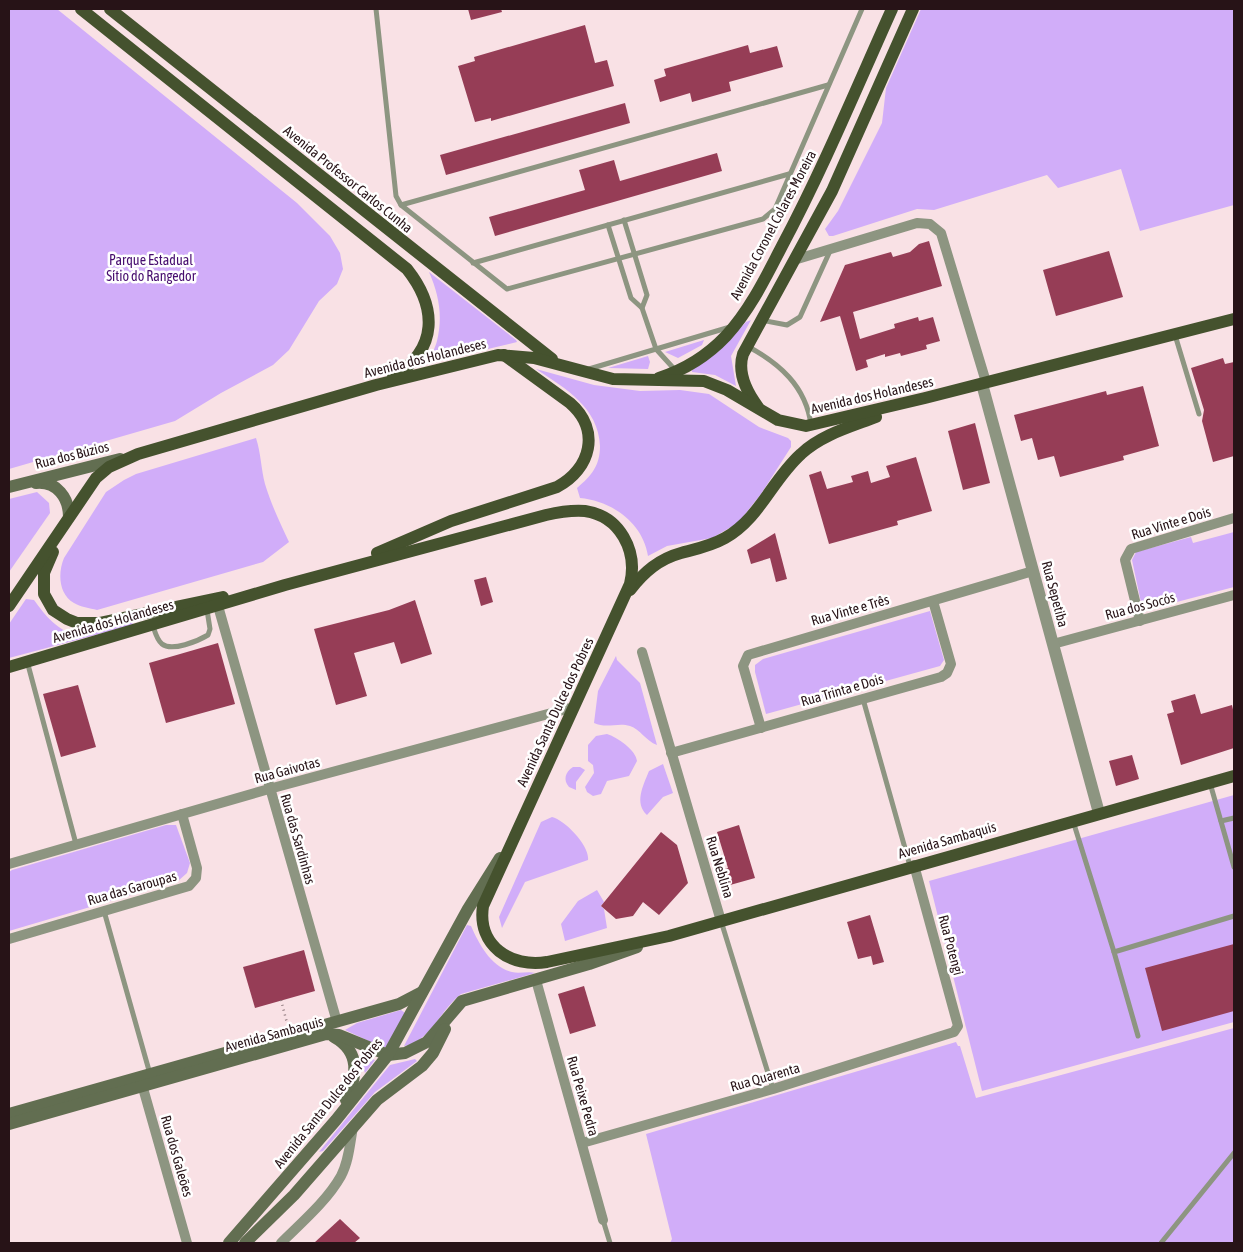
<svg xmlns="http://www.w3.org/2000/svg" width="1243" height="1252" font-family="'Asap Condensed',sans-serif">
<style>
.green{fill:#d1adf9}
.building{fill:#963d56}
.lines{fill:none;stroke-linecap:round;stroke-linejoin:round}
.path{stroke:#907a7e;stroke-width:2.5;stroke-dasharray:1 4;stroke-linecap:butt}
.service{stroke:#8d9581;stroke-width:5}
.minor{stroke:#8d9581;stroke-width:10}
.tertiary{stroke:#8d9581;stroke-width:12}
.secondary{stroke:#626e51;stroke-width:12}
.primary{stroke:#45522e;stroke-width:12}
.labels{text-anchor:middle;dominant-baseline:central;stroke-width:5;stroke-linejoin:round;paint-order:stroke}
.street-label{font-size:14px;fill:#271317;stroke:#fff}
.park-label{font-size:14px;fill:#470d6f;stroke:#fff}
</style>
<rect width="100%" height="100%" fill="#f9e1e5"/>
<g class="green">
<polygon points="9,9 57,9 297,203 330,236 340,253 343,269 337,284 319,301 289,350 273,365 221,393 175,421 9,469"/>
<polygon points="921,9 1234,9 1234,205 1140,231 1121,169 1058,188 1047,175 934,210 917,209 833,236 829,236 825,229 838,211 882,123 886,88"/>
<path d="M 429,272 L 516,340 L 517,342 L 429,363 C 430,356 435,349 437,341 C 443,316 439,295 429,272 Z"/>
<polygon points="751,320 731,356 736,386 715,375 692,372 692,370 719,351 746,322"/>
<polygon points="704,340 702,345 678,358 665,352"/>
<polygon points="648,356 650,362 648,369 608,368"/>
<path d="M 536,369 L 594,385 L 640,391 L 680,390 L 709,394 L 759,427 L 788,438 L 791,441 L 791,447 L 761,494 L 738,523 L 712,538 L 667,546 L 648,556 C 643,523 612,501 580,498 L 577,488 C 591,476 600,466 600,446 C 598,407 566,389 536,369 Z"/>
<path d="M 256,438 C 261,453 261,469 265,484 C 271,504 280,523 289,542 L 263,562 L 97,610 C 90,608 80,607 74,603 C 58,594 58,572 64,558 L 106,492 L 124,480 L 136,474 Z"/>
<polygon points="37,492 49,503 50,513 9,572 9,499"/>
<polygon points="1234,532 1234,587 1150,609 1142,607 1132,560 1136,552 1191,537 1193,543"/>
<path d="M 26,599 L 34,600 C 45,615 58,632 78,635 L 132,621 L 133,625 L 9,658 L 9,624 Z"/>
<polygon points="930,611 944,660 940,666 766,714 755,672 755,665 763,659"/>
<path d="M 616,656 L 617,660 L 640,683 L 657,745 C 646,741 640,729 630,726 C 618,722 607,729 594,723 L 598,691 Z"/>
<path d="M 607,734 C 617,737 636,750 637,761 L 629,776 L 607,781 L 601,794 L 593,796 L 587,792 L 585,787 L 594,773 L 593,765 L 588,761 L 588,745 L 596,736 Z"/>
<path d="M 663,764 L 673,793 L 663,797 L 647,815 C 634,803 643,786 649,771 Z"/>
<path d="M 573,767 L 580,767 L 585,770 L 576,782 L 576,790 L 569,787 C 563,780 565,772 573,767 Z"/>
<polygon points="1234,795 1234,1022 982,1091 929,881"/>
<path d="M 552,817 C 565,820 590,846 588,860 L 525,882 L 502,928 L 499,917 L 541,822 Z"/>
<polygon points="166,825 176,825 190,863 187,873 178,881 9,931 9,872 12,870"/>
<polygon points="597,890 604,902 601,906 604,909 607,928 565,941 561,924 578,901"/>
<path d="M 467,925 L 471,926 C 479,944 491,967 512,972 C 519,974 528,971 535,973 L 461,994 C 441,1009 430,1042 404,1046 Z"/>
<polygon points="401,1010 405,1013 388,1046 384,1048 345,1030 357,1023"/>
<polygon points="1234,1028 1234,1243 670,1243 672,1239 646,1134 956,1042 958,1046 960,1046 976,1098"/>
<polygon points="362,1055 375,1060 365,1073 360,1057"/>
<polygon points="415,1059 417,1061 375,1092 323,1151 319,1152 390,1065"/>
</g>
<g class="building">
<polygon points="468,9 501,9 502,12 471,20"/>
<polygon points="585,25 595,63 607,60 614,86 491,121 491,118 475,122 458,66 475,61 474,57"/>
<polygon points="748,45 750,53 777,46 783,67 729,82 731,91 692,102 690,93 660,102 654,80 666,76 664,69"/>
<polygon points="625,103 630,123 446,175 440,155"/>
<polygon points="717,153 722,171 495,236 489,217 585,190 579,170 614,160 620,181"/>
<polygon points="929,241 942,286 853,312 860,339 895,328 894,324 918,317 919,321 933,317 940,341 926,345 927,349 901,356 900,353 885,357 885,354 866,360 868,367 856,371 840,316 820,322 845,265 891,252 893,257 910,252 919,244"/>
<polygon points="1109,251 1123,297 1056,316 1043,270"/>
<polygon points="1223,358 1225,364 1234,362 1234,456 1213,462 1202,421 1204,410 1191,368"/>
<polygon points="1143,386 1159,446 1123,456 1124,460 1060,477 1054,456 1038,460 1032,438 1021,441 1014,415 1106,391 1107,395"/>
<polygon points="975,423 990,483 963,490 948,431"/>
<polygon points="916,457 932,511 897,521 898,525 829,544 809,475 821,471 827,489 853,482 851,476 868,471 871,483 890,477 886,466"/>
<polygon points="775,533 787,579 776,582 770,558 751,564 747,550"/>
<polygon points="486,577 493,602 481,606 474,580"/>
<polygon points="415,600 432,654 401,664 394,642 354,653 367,696 336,705 314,629 389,610"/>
<polygon points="218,643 235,704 166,723 149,663"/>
<polygon points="78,685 96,747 61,757 43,694"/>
<polygon points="1195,694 1201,714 1232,705 1234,714 1234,748 1181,765 1167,714 1174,712 1171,701"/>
<polygon points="1132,755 1139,779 1116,786 1109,761"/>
<polygon points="739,825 755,878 723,887 718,871 728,868 717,832"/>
<polygon points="661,832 677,845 688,883 659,915 643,902 633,916 616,919 601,906"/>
<polygon points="870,915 884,962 873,965 871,956 858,959 847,922"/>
<polygon points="1234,944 1234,1011 1162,1031 1145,968"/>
<polygon points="304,950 315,991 255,1008 243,967"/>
<polygon points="584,986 596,1026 570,1034 558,994"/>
<polygon points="340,1219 360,1238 354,1243 314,1243"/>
</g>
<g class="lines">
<polyline class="path" points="281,1000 287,1023"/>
<g class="service">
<polyline points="376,9 396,196 401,205 507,289 763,219 775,209 862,9"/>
<polyline points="401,205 828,85"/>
<polyline points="624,220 647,295 642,308"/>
<polyline points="608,225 631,298 642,308 656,349 676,371"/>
<polyline points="473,263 789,174"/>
<polyline points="761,320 787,325 800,317 830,251"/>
<polyline points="1175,335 1199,414"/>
<path d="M 747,346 C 779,363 806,386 811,425"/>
<polyline points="589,369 730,327"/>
<path d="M 153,626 C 155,632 157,640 162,644 C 172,652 198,641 208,635 L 210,629 L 207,610"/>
<polyline points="27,661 76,844"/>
<polyline points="863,699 910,866"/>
<polyline points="1210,783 1234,867"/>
<polyline points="1073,821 1114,952"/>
<polyline points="1221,821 1234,818"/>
<polyline points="104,911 150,1074"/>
<polyline points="721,921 773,1089"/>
<polyline points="1138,1036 1114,952 1234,916"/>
<polyline points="603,1220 610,1243"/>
<polyline points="1161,1243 1234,1153"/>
</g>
<g class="minor">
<polyline points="794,260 917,223 930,224 941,233 986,382"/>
<polyline points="218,606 337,1022"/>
<polyline points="1140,621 1125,560 1131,549 1234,518"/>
<polyline points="1053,644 1234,595"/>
<polyline points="642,652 721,921"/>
<polyline points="761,728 743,666 748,655 1033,571"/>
<polyline points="671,753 941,677 947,673 951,664 933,601"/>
<polyline points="9,864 269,789 574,707"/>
<polyline points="9,939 189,886 196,878 197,868 182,814"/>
<polyline points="536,980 603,1220"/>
<polyline points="141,1081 187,1243"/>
<polyline points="582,1143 773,1089 954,1032 958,1026 914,865"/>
<path d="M 281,1243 C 301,1223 327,1201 341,1176 C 349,1161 350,1143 353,1127"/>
</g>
<polyline class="tertiary" points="982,384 1099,813"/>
<g class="secondary">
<path d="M 36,483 C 57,481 69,498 69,517"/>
<polyline points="9,487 120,459"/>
<path d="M 334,1037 C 361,1052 357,1077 346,1100"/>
<polyline points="9,1114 399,1004 422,992"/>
<polyline points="9,1124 326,1034 339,1035 388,1055 405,1053 427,1042 462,1001 589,964 637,947"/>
<polyline points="229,1243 336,1120 388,1055 468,909 500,858"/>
<polyline points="245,1243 294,1195 377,1100 422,1066 433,1053 445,1029"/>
</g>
<g class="primary">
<path d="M 81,9 L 407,269 C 437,307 439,349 393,377"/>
<polyline points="110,9 552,359"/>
<path d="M 659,378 C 684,370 708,355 726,336 C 750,310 766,277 782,246 C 823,169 856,89 892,9"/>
<path d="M 758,407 C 746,391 737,373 743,354 L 832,191 L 913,9"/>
<polyline points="53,552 44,573 44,594 53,610 67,619 77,623 99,623 223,597"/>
<path d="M 377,553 L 451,521 L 557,487 C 591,469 601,430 570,403 L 504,355"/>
<path d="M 630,590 C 644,572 659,559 681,553 C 696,549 711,546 725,538 C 760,518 772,480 801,454 C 821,435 850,427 876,417"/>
<polyline points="9,606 96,478 109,467 138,454 376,385 498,355 534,358 613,379 704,381 727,390 778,420 806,426 925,398 1234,319"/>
<path d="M 9,667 L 285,585 L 546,515 C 559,512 572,510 585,511 C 620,516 638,551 630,584 L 483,906 C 477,946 511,968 547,962 L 669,936 L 1234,776"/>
</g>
</g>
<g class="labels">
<g class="street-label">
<text transform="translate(348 179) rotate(39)">Avenida Professor Carlos Cunha</text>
<text transform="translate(773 225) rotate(-62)">Avenida Coronel Colares Moreira</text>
<text transform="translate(425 358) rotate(-14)">Avenida dos Holandeses</text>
<text transform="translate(872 395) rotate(-13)">Avenida dos Holandeses</text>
<text transform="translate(72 455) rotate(-14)">Rua dos Búzios</text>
<text transform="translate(1171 523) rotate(-17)">Rua Vinte e Dois</text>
<text transform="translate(1055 594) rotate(75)">Rua Sepetiba</text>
<text transform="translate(1140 606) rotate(-15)">Rua dos Socós</text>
<text transform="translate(850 610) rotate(-16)">Rua Vinte e Três</text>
<text transform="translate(113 621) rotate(-16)">Avenida dos Holandeses</text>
<text transform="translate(842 690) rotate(-16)">Rua Trinta e Dois</text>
<text transform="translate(555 712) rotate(-65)">Avenida Santa Dulce dos Pobres</text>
<text transform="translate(287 770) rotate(-15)">Rua Gaivotas</text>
<text transform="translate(298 839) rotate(74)">Rua das Sardinhas</text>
<text transform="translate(947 840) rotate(-16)">Avenida Sambaquis</text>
<text transform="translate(720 867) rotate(73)">Rua Neblina</text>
<text transform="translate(132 888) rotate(-16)">Rua das Garoupas</text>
<text transform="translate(951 945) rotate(75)">Rua Potengi</text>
<text transform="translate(274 1034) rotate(-15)">Avenida Sambaquis</text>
<text transform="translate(765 1077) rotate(-16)">Rua Quarenta</text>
<text transform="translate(583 1096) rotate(74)">Rua Peixe Pedra</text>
<text transform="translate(328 1103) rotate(-51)">Avenida Santa Dulce dos Pobres</text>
<text transform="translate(177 1156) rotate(74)">Rua dos Galeões</text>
</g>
<g class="park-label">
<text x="151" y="260">Parque Estadual<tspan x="151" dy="16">Sítio do Rangedor</tspan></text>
</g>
</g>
<rect width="1243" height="1252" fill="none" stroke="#271317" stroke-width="20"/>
</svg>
